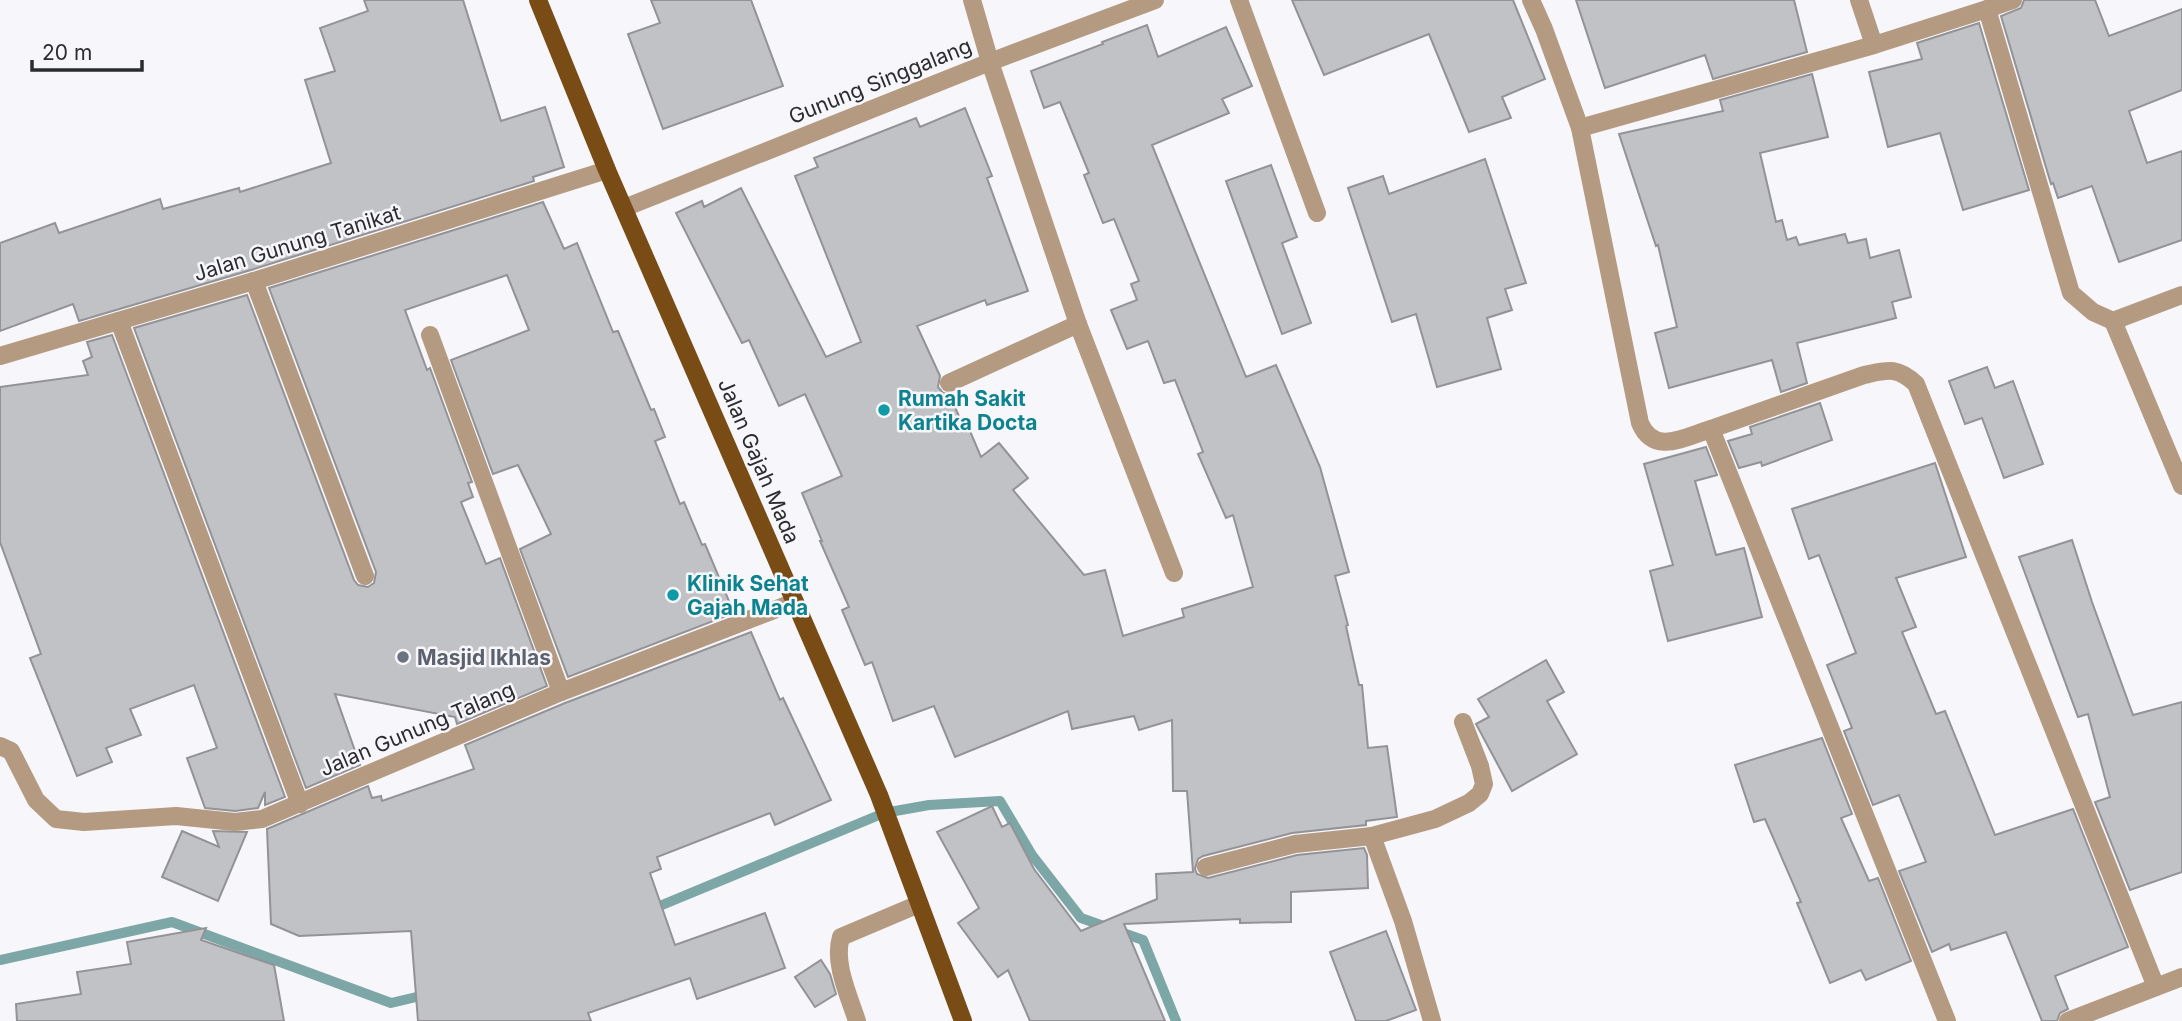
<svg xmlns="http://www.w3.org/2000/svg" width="2182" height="1021" font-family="Inter,sans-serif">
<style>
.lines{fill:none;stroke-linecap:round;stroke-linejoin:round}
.stream{stroke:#7ca7a6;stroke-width:10}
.building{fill:#c1c2c5;stroke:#939397;stroke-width:2}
.minor{stroke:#b49a80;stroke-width:18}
.major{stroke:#794c16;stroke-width:18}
.culture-dot{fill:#0f9aa8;stroke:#f7f7fb;stroke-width:2.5}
.worship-dot{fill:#6b7280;stroke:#f7f7fb;stroke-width:2.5}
.labels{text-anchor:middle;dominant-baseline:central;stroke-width:5;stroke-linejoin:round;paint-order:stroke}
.street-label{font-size:21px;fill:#2b2c2d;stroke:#f7f7fb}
.culture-label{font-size:21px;font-weight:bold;fill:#0d838f;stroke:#f7f7fb;text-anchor:start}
.worship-label{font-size:21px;font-weight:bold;fill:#5b616d;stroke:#f7f7fb;text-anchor:start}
</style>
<rect width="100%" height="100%" fill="#f7f7fb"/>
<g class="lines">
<g class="stream">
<polyline points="650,910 884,813 929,805 1000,801 1032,855 1081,918 1143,940 1176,1021"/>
<polyline points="0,960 172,922 391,1003 429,994"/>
</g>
</g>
<g class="building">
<polygon points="364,0 463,0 501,121 545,107 564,167 533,177 534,181 251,270 79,321 73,304 0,331 0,243 55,223 59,233 160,199 163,209 239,188 240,192 331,163 305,80 335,71 320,28 368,11"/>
<polygon points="651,0 751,0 783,86 663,129 628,34 660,23"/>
<polygon points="1292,0 1513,0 1545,79 1502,97 1511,118 1469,132 1429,34 1324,75"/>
<polygon points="1576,0 1794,0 1807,52 1713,79 1705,55 1605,88"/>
<polygon points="2024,0 2095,0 2109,36 2182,9 2182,90 2129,111 2147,163 2182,151 2182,240 2119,262 2092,186 2058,198 2053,183 2051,184 2001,16 2021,8"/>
<polygon points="1979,23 2029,190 1963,210 1940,133 1888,147 1869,72 1922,59 1917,43"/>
<polygon points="1147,25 1158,57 1226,27 1252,86 1222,99 1229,113 1152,145 1246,377 1276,365 1320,467 1349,572 1335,576 1348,625 1346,626 1359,685 1362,685 1368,748 1387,746 1397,817 1366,821 1366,825 1292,833 1203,856 1198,859 1195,869 1197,874 1208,878 1297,855 1364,848 1367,855 1368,888 1291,892 1291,922 1240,923 1240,919 1124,924 1165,1021 1030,1021 1008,970 998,977 958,923 979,908 937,832 992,806 1002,827 1010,823 1034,869 1081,931 1157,899 1156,874 1193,872 1187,791 1173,791 1172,720 1139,730 1134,716 1072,729 1068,711 955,757 934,706 893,721 872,662 865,665 842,610 849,607 820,541 822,541 802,493 842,476 805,394 779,406 749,340 742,343 676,213 702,201 704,207 741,188 826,357 861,342 795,176 818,167 814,158 916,118 920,127 965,108 992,176 987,178 1028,291 987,305 985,300 917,326 940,376 938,387 943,393 949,394 963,425 967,424 981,457 999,443 1028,478 1013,490 1084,575 1105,570 1123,636 1184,617 1182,609 1253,587 1233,515 1226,518 1198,454 1203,452 1175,380 1164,383 1148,341 1127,349 1111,310 1137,300 1131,284 1139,281 1114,219 1103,223 1084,175 1089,173 1060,102 1044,108 1031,71 1103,44 1102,42"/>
<polygon points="1812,74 1828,137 1760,153 1776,222 1782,220 1787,240 1796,237 1799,245 1845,234 1848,243 1866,239 1870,258 1899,250 1911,297 1892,302 1896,318 1797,343 1807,383 1781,392 1772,360 1669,388 1655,333 1677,327 1658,245 1656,246 1619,134 1723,111 1720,100"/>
<polygon points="1485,159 1526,283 1505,289 1512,310 1487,318 1501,369 1437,387 1416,314 1392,322 1348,188 1383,176 1389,194"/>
<polygon points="1271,165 1297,237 1282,243 1311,323 1282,334 1226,181"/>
<polygon points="543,202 564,249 577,243 613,332 618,331 651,410 654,409 665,437 655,441 680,504 684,502 702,545 705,544 734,613 568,677 520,549 551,534 518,465 493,474 451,360 529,330 507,275 405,310 427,370 430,368 472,482 468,483 473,497 461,502 486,564 500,558 547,686 457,724 455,717 335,694 360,765 306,788 134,328 247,295 354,580 358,585 368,587 374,583 376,572 269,288"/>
<polygon points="112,335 285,797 265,805 265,792 258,808 235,811 205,808 187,758 217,748 194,685 130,709 141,735 106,748 112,762 77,776 30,658 41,654 0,542 0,387 88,375 83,361 92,357 87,342"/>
<polygon points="1987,367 1995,388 2013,381 2043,464 2004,478 1982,418 1965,424 1949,381"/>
<polygon points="1820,403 1832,440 1762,466 1761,462 1739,468 1728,441 1752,434 1750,427"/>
<polygon points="1706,447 1717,475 1695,481 1716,555 1744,548 1762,617 1668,641 1650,571 1673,565 1644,464"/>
<polygon points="1935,463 1966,557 1896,578 1916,627 1902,632 1936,714 1945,711 1995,835 2073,809 2128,947 2055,976 2068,1009 2060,1013 2057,1021 2042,1021 2006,932 1951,950 1949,944 1932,952 1899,871 1926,862 1899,795 1873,805 1844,731 1852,728 1827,665 1856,653 1819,555 1809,559 1792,509"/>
<polygon points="2072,540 2092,602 2133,715 2182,702 2182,872 2130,890 2095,802 2110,797 2088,714 2078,717 2019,557"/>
<polygon points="751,632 780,700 783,698 831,800 775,825 770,813 657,857 661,869 650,873 675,945 765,913 785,968 697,999 690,978 588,1013 591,1021 418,1021 411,931 299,936 271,924 267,829 368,786 372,798 381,796 382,801 474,769 465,745 565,703"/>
<polygon points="1546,660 1564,692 1547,701 1577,754 1512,791 1476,724 1489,717 1478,699"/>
<polygon points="1822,738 1852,814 1841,818 1869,881 1878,878 1911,961 1866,980 1861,970 1830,983 1797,903 1801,902 1765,819 1754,822 1735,765"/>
<polygon points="182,831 219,847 213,831 247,832 218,901 162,877"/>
<polygon points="206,928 201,940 274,965 284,1021 17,1021 16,1004 81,994 77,972 131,964 127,942"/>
<polygon points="1386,931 1416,1010 1386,1021 1356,1021 1330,952"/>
<polygon points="821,960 830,974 836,994 815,1007 795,977"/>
</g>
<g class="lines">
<g class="minor">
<polyline points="972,0 990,62 1078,324 1174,573"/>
<polyline points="1239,0 1317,213"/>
<path d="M 1531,0 L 1544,29 L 1580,128 L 1640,423 C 1654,456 1684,437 1711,429 L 1947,1021"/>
<polyline points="1859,0 1874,45"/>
<polyline points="1987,9 2013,0"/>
<polyline points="1580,128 1874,45 1987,9 2071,293 2093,312 2113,321"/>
<polyline points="624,208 990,62 1155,0"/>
<polyline points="254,281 365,576"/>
<polyline points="2182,295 2113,321 2182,486"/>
<polyline points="119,321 300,804"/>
<polyline points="430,335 561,692"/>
<polyline points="0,356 254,281 607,170"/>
<polyline points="949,383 1078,324"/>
<path d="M 1711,429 L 1864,375 C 1887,370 1897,366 1916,384 L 2156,987"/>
<polyline points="0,746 11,751 36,800 56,819 84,822 176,816 235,822 262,819 561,692 795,602"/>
<polyline points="1372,836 1403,921 1432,1021"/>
<polyline points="1206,867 1295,844 1372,836 1435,819 1469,803 1480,794 1484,784 1480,766 1463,722"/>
<path d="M 857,1021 C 849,996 833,963 841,937 L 919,904"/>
<polyline points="2068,1021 2182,977"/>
</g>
<polyline class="major" points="538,0 607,170 879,795 963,1021"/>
</g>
<g class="culture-dot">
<circle cx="884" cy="410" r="7"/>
<circle cx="673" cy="595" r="7"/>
</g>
<circle class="worship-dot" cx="403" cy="657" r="7"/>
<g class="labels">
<g class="street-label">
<text transform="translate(880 81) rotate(-22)">Gunung Singgalang</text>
<text transform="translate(297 243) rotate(-17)">Jalan Gunung Tanikat</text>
<text transform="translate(759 461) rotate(67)">Jalan Gajah Mada</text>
<text transform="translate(417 729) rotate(-23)">Jalan Gunung Talang</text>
</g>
<g class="culture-label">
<text x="898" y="398">Rumah Sakit<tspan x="898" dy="24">Kartika Docta</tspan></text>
<text x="687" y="583">Klinik Sehat<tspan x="687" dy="24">Gajah Mada</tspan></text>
</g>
<g class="worship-label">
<text x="417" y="657">Masjid Ikhlas</text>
</g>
</g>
<path d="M32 60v10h110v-10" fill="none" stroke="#2b2c2d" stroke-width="3.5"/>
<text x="42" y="60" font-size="21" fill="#2b2c2d" stroke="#f7f7fb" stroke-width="5" paint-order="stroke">20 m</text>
</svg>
